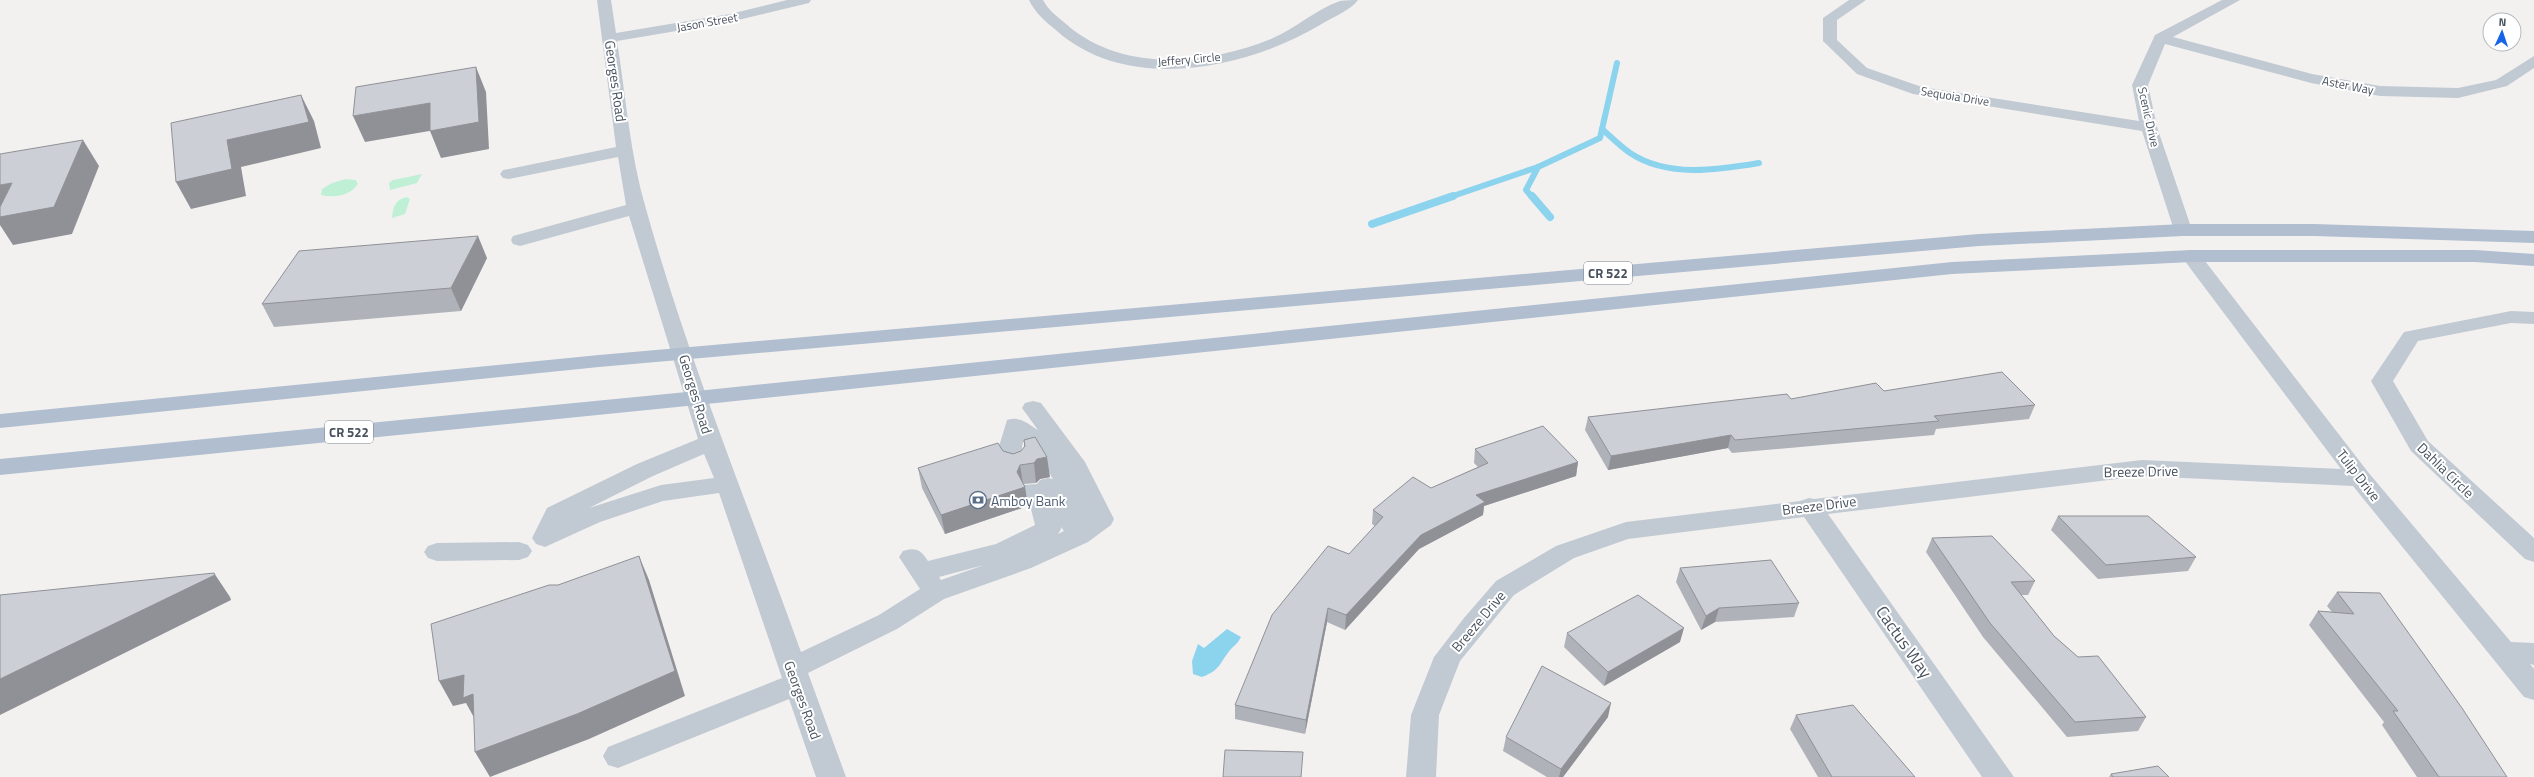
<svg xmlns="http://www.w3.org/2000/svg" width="2534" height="777" font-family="'Titillium Web',sans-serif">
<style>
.green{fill:#bff0d5}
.water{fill:#8cd3ee}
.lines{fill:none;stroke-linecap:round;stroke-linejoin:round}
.stream-far1{stroke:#8cd3ee;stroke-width:6}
.stream{stroke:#8cd3ee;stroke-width:8}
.minor{fill:#c1cad2;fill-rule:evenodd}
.major{fill:#b0becf;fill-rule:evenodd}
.wall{fill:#afb2b8}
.shaded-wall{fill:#8f9196}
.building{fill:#cccfd6;stroke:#8f9196}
.labels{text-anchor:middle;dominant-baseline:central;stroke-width:4;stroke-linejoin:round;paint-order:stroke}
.far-street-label{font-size:12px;fill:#48525e;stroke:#fff}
.shield{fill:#fff;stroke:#7f868e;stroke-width:1}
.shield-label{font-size:13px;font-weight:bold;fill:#48525e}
.street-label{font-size:14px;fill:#48525e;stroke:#fff}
.service-label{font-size:14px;fill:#4e5e75;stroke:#fff;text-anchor:start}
.near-street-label{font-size:17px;fill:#48525e;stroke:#fff}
</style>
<rect width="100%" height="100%" fill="#f3f1f0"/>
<g class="green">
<polygon points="422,174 417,183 390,190 389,183 393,180"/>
<path d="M 346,179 L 356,180 L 358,184 C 350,196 334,198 321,195 L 322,189 L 332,183 Z"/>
<path d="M 407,197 L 410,199 L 405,214 L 392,218 C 393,206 395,200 407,197 Z"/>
</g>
<path class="water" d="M 1227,629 L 1241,637 C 1238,643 1235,645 1231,649 C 1219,663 1221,670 1202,677 L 1193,674 L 1192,661 L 1198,644 L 1204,648 Z"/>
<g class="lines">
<g class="stream-far1">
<path d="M 1602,129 C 1611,137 1620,146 1630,153 C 1668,178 1717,170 1759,163"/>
<polyline points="1450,197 1538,167 1600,138 1617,63"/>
<polyline points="1532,197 1526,190 1538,167"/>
</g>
<g class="stream">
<polyline points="1532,196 1550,217"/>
<polyline points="1372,224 1453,196"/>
</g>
<g class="minor">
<path d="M 597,0 L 611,0 L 616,33 L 730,14 L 787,0 L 811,0 L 809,3 L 730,22 L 617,41 C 626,97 630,155 646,209 C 688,359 748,505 801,652 L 879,615 L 920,589 L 899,557 L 903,551 C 916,547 921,550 928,561 L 996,544 L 1035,525 L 1031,509 L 1021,491 L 1024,485 L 1037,484 L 1040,480 L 1048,478 L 1053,479 L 1037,452 L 1023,442 L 1021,453 L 1027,464 L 1023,469 L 1015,472 L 1007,469 L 997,453 L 1007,420 C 1020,416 1027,423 1038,430 L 1022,408 L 1025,403 L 1033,401 L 1041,403 L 1085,462 L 1114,519 L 1111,525 L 1088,542 L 1031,568 L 944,599 L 897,629 L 808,673 L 846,777 L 816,777 L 789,699 L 618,768 L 608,765 L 603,756 L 608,747 L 782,678 L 719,493 L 663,501 L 600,522 L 545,547 L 536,544 L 532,538 L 547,508 L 637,464 L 698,439 L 629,216 L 520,246 L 513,244 L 511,240 L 513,236 L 626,205 L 618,157 L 509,179 L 503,178 L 500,174 L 503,170 L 509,169 L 616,147 ZM 704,454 L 714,478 L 661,485 L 589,508 L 653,476 ZM 1061,527 L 1064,531 L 1058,534 L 1061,529 ZM 984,565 L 941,580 L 939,577 Z"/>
<path d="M 1029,0 L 1043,0 C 1048,10 1058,17 1066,24 C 1122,73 1206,65 1271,39 C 1295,29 1316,9 1340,1 C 1345,0 1353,0 1358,0 C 1351,10 1331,18 1320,25 C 1246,69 1128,94 1057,31 C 1046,22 1035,13 1029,0 Z"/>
<polygon points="1849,0 1866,0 1837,20 1837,40 1867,68 1922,87 2139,121 2132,85 2155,35 2222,0 2240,0 2173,37 2312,74 2380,86 2458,88 2496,80 2534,56 2534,68 2507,86 2458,98 2380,96 2311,83 2165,44 2148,85 2157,127 2192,230 2190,234 2176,234 2174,230 2142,131 1913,94 1857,74 1823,41 1823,18"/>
<polygon points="2191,250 2198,252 2368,472 2511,642 2534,643 2534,665 2530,664 2534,669 2534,700 2524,697 2353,486 2142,476 1828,514 2014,777 1982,777 1804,517 1628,539 1574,558 1514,595 1460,661 1439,715 1436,777 1406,777 1411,715 1434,657 1464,618 1496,581 1556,546 1626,522 1800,501 1809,498 1814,499 2142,460 2341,469 2181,256 2184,252"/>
<polygon points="2511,311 2534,312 2534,324 2511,323 2418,341 2393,381 2428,441 2534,538 2534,562 2525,559 2411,451 2371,381 2404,332"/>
<polygon points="519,542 528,545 532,551 528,557 519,560 437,561 428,558 424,552 428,546 437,543"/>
</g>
<g class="major">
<polygon points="2183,224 2314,224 2534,231 2534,243 2314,236 2183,236 1979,246 599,367 0,428 0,414 599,355 1979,234"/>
<polygon points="2191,250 2475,250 2534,254 2534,266 2475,262 2191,262 1952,274 697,405 0,475 0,459 697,391 1952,262"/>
</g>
</g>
<g class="wall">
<polygon points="487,258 461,311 274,327 262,304"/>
<polygon points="1884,391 2035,405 2029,419 1936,429 1934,435 1732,453 1728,448 1608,470 1585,430 1588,417"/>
<polygon points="1024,440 1050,477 1040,479 1036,483 1024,484 1028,506 945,534 922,488 918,468 1003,451 1013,454 1021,451 1024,447"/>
<polygon points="1475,449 1578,462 1576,476 1484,506 1483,515 1419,549 1345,630 1327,622 1305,734 1235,719 1235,705 1349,554 1375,526 1372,524 1373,510 1431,488 1478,467 1474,463"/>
<polygon points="2058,516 2196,557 2188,571 2098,579 2051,530"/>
<polygon points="1932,538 2035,581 2028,595 2021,595 2054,636 2146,717 2138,731 2067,737 1983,637 1926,552"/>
<polygon points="1680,568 1799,603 1794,617 1715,622 1701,630 1676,582"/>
<polygon points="2337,592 2507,777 2417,777 2382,725 2384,722 2309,625 2318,611 2332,612 2327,606"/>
<polygon points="1567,633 1680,642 1604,686 1564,647"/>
<polygon points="1796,715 1915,777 1818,777 1790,729"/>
<polygon points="1608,717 1563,777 1547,777 1503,751 1506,737"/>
<polygon points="2111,774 2169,777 2109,777"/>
</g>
<g class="shaded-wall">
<polygon points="476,67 486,92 489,149 441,158 430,131"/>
<polygon points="301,95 314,121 321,148 241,167 246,196 191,209 176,182 227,140"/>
<polygon points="430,103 441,129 365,142 353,116"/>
<polygon points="83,140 99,166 72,234 13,245 0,225 0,217"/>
<polygon points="12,183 0,215 0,185"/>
<polygon points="478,236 487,258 461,311 451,288"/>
<polygon points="1731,435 1728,448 1608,470 1611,456"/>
<polygon points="1047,457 1050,477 1040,479 1036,483 1034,463 1037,459"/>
<polygon points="1578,462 1576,476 1484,506 1483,515 1419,549 1345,630 1346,615 1421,535 1476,495"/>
<polygon points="1020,465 1023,484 1025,487 1028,506 945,534 941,515"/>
<polygon points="639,556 649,580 685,696 589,739 490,777 475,752"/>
<polygon points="214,573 230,597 231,600 0,715 0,679"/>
<polygon points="1328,608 1327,622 1305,734 1306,720"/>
<polygon points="1719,608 1715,622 1701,630 1706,616"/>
<polygon points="1684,628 1680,642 1604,686 1608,672"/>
<polygon points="464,675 486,719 477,723 466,703 453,706 439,681"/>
<polygon points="1611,703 1608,717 1563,777 1559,777 1561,769"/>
</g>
<g class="building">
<polygon points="476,67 479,122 430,131 430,103 353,116 356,87"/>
<polygon points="301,95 309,122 227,140 232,169 176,182 171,123"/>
<polygon points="83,140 54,207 0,217 0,207 12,183 0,185 0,154"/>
<polygon points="478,236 451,288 262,304 299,251"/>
<polygon points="2002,372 2035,405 1934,416 1939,421 1735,440 1731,435 1611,456 1588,417 1787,394 1791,399 1876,383 1884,391"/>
<polygon points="1543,426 1578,462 1476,495 1485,502 1421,535 1346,615 1328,608 1306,720 1235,705 1272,615 1328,546 1349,554 1383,517 1373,510 1413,477 1431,488 1488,463 1475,449"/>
<polygon points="1035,437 1047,457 1037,459 1034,463 1020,465 1017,472 1025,487 941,515 918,468 998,443 1003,451 1013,454 1021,451 1025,446 1024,440"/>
<polygon points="2058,516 2148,516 2196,557 2106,565"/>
<polygon points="1992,536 2035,581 2011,582 2054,636 2078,657 2098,656 2146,717 2075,722 1990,623 1932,538"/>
<polygon points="639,556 675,671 577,714 475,752 473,694 463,698 464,675 439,681 431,624 549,585 558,585"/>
<polygon points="1771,560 1799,603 1719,608 1706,616 1680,568"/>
<polygon points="214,573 215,575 0,679 0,595"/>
<polygon points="2337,592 2380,593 2462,708 2507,777 2439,777 2393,711 2398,711 2318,611 2354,614"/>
<polygon points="1638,595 1684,628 1608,672 1567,633"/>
<polygon points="1542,666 1611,703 1561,769 1506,737"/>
<polygon points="1853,705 1915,777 1832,777 1796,715"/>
<polygon points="1225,750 1303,752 1301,777 1223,777"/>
<polygon points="2158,766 2169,777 2113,777 2111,774"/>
</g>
<defs>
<g id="bank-ring" transform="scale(0.9)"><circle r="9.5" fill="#fff" stroke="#5c6f8a" stroke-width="1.5"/><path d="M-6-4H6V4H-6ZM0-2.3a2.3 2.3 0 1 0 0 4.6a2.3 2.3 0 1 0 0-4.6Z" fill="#5c6f8a"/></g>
</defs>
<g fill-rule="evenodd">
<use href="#bank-ring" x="978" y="500"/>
</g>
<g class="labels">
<g class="far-street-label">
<text transform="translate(707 22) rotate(-10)">Jason Street</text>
<text transform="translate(1189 59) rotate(-5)">Jeffery Circle</text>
<text transform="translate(2348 85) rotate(11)">Aster Way</text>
<text transform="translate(1955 96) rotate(9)">Sequoia Drive</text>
<text transform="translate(2149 117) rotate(77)">Scenic Drive</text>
</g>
<g class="shield">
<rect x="1584" y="262" width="48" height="22" rx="3"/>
<rect x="325" y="421" width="48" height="22" rx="3"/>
</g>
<g class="shield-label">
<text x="1608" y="273">CR 522</text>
<text x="349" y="432">CR 522</text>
</g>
<g class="street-label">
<text transform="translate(616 81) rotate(82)">Georges Road</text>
<text transform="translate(696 394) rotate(73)">Georges Road</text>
<text transform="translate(2446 470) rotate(44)">Dahlia Circle</text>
<text transform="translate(2141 471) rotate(-1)">Breeze Drive</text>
<text transform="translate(2359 475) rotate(52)">Tulip Drive</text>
<text transform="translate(1819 505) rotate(-7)">Breeze Drive</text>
<text transform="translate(1478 621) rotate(-50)">Breeze Drive</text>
<text transform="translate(803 700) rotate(70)">Georges Road</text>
</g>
<g class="service-label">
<text x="991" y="500">Amboy Bank</text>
</g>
<g class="near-street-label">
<text transform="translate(1904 642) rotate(55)">Cactus Way</text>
</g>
</g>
<g transform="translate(2502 32) rotate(3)"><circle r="19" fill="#ffffff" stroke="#b6babf"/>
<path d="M0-3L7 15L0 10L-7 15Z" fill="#1664e7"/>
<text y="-6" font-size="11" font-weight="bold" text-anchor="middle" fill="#48525e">N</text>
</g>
</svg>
